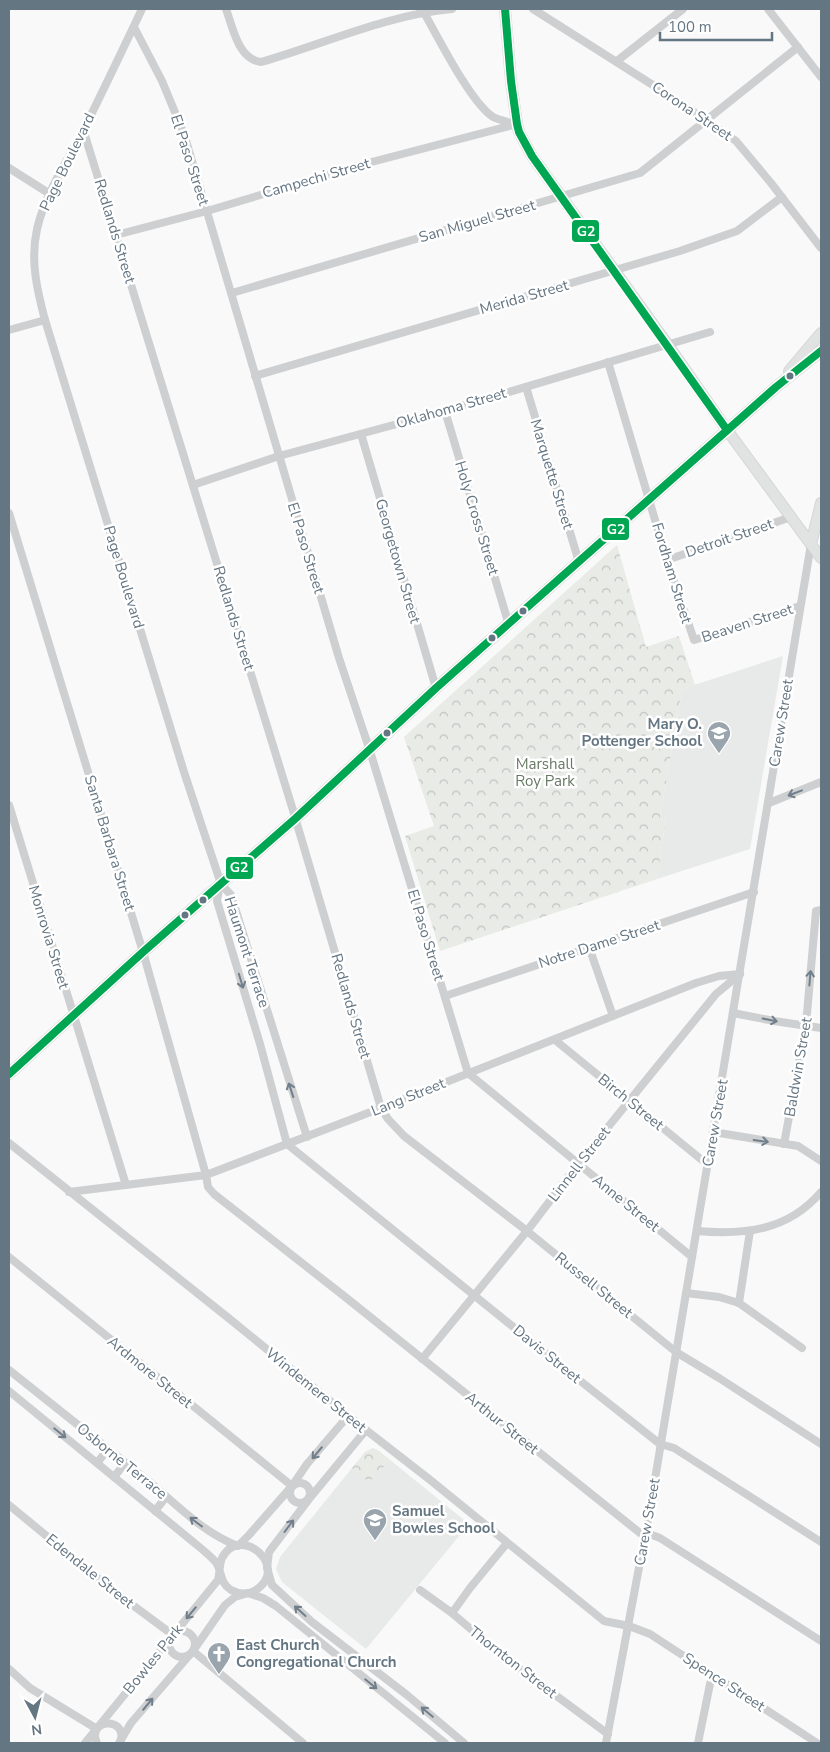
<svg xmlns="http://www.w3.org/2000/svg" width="830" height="1752" font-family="'Nunito Sans',sans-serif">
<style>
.built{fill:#e8e9e9}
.park{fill:url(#park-crowns)}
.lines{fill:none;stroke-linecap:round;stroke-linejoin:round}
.major-casing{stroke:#d5d6d7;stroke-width:12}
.minor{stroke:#cecfd0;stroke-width:8}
.major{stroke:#e1e2e2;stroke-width:10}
.bus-1-casing{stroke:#fff;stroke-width:11}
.bus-1{stroke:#00a651;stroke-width:8}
.oneway{stroke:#707f8b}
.bus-dot{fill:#657683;stroke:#fff;stroke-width:2}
.labels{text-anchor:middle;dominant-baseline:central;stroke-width:5;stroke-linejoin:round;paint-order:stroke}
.street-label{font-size:15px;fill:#657683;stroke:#fff}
.poi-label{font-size:15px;font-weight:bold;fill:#657683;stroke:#fff;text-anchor:start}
.park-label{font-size:15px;fill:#687a64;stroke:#fff}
.line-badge{stroke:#fff;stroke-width:2}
.badge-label{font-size:14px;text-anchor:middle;font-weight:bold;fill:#fff}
</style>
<defs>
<pattern id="park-crowns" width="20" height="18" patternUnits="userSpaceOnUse" patternTransform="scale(1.25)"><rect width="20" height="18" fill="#e8ebe6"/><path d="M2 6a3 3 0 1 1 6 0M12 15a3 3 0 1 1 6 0" fill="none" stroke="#c0c3c0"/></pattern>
</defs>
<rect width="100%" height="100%" fill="#f9f9f9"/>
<g class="built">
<polygon points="783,656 750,849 657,879 666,819 660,818 682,689"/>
<polygon points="373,1448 379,1451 469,1524 366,1649 282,1582 276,1569 280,1557 365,1452"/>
</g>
<g class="park">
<polygon points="617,545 646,647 679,636 695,685 682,689 660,818 666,819 657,879 440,951 405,836 434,826 404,737"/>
<polygon points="371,1449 377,1450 390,1460 369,1482 352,1468 367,1451"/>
</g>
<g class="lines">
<g class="major-casing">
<g id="major">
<polyline points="505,9 511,81 517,124 519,132 532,156 668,345 727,430 821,558"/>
<polyline points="789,371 821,333"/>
<polyline points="811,544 821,503"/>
<polyline points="9,1074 143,952 296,818 436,688 776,387 821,351"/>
</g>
</g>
<g class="minor">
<path d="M 142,9 C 123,49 104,89 84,129 C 67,161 45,194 37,229 C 30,260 37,290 45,320 L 184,772 L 221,884 L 231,895 L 307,1137"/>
<path d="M 226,9 C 233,28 238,59 261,62 C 324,44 386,15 452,9"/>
<path d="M 422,9 C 437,35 470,102 493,117 C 499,120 508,122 515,124"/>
<polyline points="533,9 678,101 736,141 771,183 821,248"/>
<polyline points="768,9 821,77"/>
<polyline points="134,27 162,81 184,134 339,658 370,751 468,1073 692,1257"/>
<polyline points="617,61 683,9"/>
<polyline points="83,129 292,807 381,1108 388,1119 404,1136 527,1231 676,1352 719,1378 821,1444"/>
<polyline points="9,168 50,194"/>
<polyline points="116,235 207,211 364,164 517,124"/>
<polyline points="232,293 640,173 798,47"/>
<polyline points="9,330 45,320"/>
<polyline points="608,362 667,560 694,640 800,606"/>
<polyline points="255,376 680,251 737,231 782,197"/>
<polyline points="526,387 579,562"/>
<polyline points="445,411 509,625"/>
<polyline points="361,434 436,688"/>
<polyline points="193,485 279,456 445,411 710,332"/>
<polyline points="9,513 143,952 206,1175 208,1187 214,1194 344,1296 645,1537 652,1535 660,1538 821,1641"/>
<polyline points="667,560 791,517"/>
<polyline points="769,803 821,782"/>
<polyline points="9,805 126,1185"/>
<polyline points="220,884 217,901 260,1044 287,1144 564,1368 660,1444 674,1448 821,1542"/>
<polyline points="589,947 613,1016"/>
<polyline points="445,996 754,892"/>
<polyline points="733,1013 774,1021 821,1028"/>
<polyline points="555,1040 708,1165"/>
<polyline points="713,1132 798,1146 821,1161"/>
<polyline points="9,1143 231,1320 366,1430 429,1479 604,1621 629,1626 650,1634 817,1743"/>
<polyline points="784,1144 806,1025 816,911 821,910"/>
<polyline points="69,1192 206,1175 381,1108 696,983 719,976 740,974"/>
<path d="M 697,1231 C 744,1235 788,1231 821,1192"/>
<polyline points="9,1257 292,1486"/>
<polyline points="686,1293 719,1297 739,1303 802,1348"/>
<polyline points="739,1303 750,1231"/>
<polyline points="422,1359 527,1231 578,1164 716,994 740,974"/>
<path d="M 9,1370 C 56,1408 104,1446 152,1484 C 179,1507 204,1533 238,1546 L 249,1535 L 292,1486 L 307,1464 L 348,1416"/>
<path d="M 9,1391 L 203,1550 C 207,1554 214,1559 217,1564 C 222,1573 220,1583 231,1590 C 238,1594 249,1595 256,1590 C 291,1567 240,1523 222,1558 C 219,1565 220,1573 218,1580 L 85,1743"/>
<polyline points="366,1430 309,1499 269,1552 267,1568 272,1585 312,1622 407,1695 464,1743"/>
<polyline points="97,1463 108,1449"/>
<polyline points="114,1477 125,1463"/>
<circle cx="300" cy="1493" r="10"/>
<polyline points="9,1505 111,1589 173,1635"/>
<polyline points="155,1511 166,1497"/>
<polyline points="420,1590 452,1613 500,1654 608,1734"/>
<polyline points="452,1613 470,1588 507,1543"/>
<circle cx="182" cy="1644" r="13"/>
<polyline points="193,1651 303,1743"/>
<polyline points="9,1669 30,1688 97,1729"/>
<path d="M 97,1743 C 86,1719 126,1716 121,1740"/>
<polyline points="119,1743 131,1723 193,1651 225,1605 235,1597 248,1593 263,1598 276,1606 445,1743"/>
<polyline points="606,1743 650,1509 811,544"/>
<polyline points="698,1743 710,1684 713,1676"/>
</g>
<use href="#major" class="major"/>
<g class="bus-1-casing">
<g id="bus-1">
<polyline points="505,9 511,81 517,124 519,132 532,156 727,430"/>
<polyline points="9,1074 143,952 296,818 436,688 776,387 821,351"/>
</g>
</g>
<use href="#bus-1" class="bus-1"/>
</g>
<defs><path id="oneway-shaft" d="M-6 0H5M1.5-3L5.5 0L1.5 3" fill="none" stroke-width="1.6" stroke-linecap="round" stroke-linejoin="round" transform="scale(1.25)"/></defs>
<g class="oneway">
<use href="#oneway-shaft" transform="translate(795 793) rotate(159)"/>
<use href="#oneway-shaft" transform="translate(810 978) rotate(-85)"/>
<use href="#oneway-shaft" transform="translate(241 981) rotate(73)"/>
<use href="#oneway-shaft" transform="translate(770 1020) rotate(11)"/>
<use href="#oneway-shaft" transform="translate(291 1090) rotate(-108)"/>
<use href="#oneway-shaft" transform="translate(761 1141) rotate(8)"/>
<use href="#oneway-shaft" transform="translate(60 1433) rotate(39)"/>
<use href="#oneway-shaft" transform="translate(317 1453) rotate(130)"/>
<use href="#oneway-shaft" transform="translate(196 1522) rotate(-143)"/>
<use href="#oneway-shaft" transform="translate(289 1526) rotate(-53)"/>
<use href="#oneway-shaft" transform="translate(300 1611) rotate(-138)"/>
<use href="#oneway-shaft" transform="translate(191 1613) rotate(130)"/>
<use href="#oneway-shaft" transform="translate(371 1684) rotate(39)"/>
<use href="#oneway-shaft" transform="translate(148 1704) rotate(-50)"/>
<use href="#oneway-shaft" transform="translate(427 1712) rotate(-140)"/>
</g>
<defs>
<g id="school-pin" transform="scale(1.25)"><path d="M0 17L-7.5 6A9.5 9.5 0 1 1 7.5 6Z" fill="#99a4ac" stroke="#fff"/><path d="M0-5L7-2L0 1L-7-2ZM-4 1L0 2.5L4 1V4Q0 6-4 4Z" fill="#fff"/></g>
<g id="church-pin" transform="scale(1.25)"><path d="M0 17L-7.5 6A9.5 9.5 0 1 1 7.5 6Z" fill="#99a4ac" stroke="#fff"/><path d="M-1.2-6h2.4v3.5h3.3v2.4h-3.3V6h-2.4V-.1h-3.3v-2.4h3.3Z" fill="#fff"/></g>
</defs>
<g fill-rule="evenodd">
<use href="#school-pin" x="719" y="733"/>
<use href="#school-pin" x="375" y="1520"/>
<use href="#church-pin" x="219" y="1654"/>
</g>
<g class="bus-dot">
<circle cx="790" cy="376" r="4.5"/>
<circle cx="523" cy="611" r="4.5"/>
<circle cx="492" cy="638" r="4.5"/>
<circle cx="387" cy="733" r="4.5"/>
<circle cx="203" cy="900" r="4.5"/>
<circle cx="185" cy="915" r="4.5"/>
</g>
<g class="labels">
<g class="street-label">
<text transform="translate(692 111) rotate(34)">Corona Street</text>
<text transform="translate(190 160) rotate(72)">El Paso Street</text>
<text transform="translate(67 162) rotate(-64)">Page Boulevard</text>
<text transform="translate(316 178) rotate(-16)">Campechi Street</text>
<text transform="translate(477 221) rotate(-16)">San Miguel Street</text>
<text transform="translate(115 231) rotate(73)">Redlands Street</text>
<text transform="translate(524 297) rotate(-16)">Merida Street</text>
<text transform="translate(451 408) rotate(-16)">Oklahoma Street</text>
<text transform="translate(552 474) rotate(73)">Marquette Street</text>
<text transform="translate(477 518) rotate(73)">Holy Cross Street</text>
<text transform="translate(729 538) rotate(-19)">Detroit Street</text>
<text transform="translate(306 548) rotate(73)">El Paso Street</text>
<text transform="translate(398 561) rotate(74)">Georgetown Street</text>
<text transform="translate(672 573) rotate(73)">Fordham Street</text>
<text transform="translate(124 577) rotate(73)">Page Boulevard</text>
<text transform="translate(234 618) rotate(73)">Redlands Street</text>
<text transform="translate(747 623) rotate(-18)">Beaven Street</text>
<text transform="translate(781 723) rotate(-81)">Carew Street</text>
<text transform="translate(110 843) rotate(73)">Santa Barbara Street</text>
<text transform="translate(426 935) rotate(73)">El Paso Street</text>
<text transform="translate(49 937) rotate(73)">Monrovia Street</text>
<text transform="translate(599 944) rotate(-18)">Notre Dame Street</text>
<text transform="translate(247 952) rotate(72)">Haumont Terrace</text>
<text transform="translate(351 1006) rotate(74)">Redlands Street</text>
<text transform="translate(798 1067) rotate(-80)">Baldwin Street</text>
<text transform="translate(408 1097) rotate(-22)">Lang Street</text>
<text transform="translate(631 1102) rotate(39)">Birch Street</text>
<text transform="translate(715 1123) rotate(-80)">Carew Street</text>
<text transform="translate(579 1164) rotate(-52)">Linnell Street</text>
<text transform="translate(626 1203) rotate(39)">Anne Street</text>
<text transform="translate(594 1285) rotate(39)">Russell Street</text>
<text transform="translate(547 1354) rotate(39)">Davis Street</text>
<text transform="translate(150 1372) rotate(39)">Ardmore Street</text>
<text transform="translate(316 1390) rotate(39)">Windemere Street</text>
<text transform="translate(502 1423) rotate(39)">Arthur Street</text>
<text transform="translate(122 1461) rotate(39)">Osborne Terrace</text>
<text transform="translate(647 1522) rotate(-80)">Carew Street</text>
<text transform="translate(90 1571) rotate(39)">Edendale Street</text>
<text transform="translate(153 1659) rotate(-51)">Bowles Park</text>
<text transform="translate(513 1662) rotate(38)">Thornton Street</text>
<text transform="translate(724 1682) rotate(33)">Spence Street</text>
</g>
<g class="poi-label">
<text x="702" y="724" text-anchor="end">Mary O.<tspan x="702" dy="17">Pottenger School</tspan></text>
<text x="392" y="1511">Samuel<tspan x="392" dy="17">Bowles School</tspan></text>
<text x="236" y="1645">East Church<tspan x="236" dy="17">Congregational Church</tspan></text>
</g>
<g class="park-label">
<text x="545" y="764">Marshall<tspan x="545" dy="17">Roy Park</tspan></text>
</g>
</g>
<g class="line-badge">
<rect x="571" y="219" width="29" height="24" rx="5" fill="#00a651"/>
<rect x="601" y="517" width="29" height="24" rx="5" fill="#00a651"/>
<rect x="225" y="856" width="29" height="24" rx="5" fill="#00a651"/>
</g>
<g class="badge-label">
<text x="586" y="236">G2</text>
<text x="616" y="534">G2</text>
<text x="239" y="872">G2</text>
</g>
<rect width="830" height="1752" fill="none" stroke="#657683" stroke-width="20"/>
<g transform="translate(35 1717) rotate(173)" stroke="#ffffff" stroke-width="4" paint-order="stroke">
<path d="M0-4L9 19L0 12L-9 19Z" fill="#657683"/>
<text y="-8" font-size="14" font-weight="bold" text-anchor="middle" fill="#657683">N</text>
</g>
<path d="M660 32v8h112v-8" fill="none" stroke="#657683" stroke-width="2.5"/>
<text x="668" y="32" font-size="15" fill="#657683" stroke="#ffffff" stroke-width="4" paint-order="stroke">100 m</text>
</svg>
